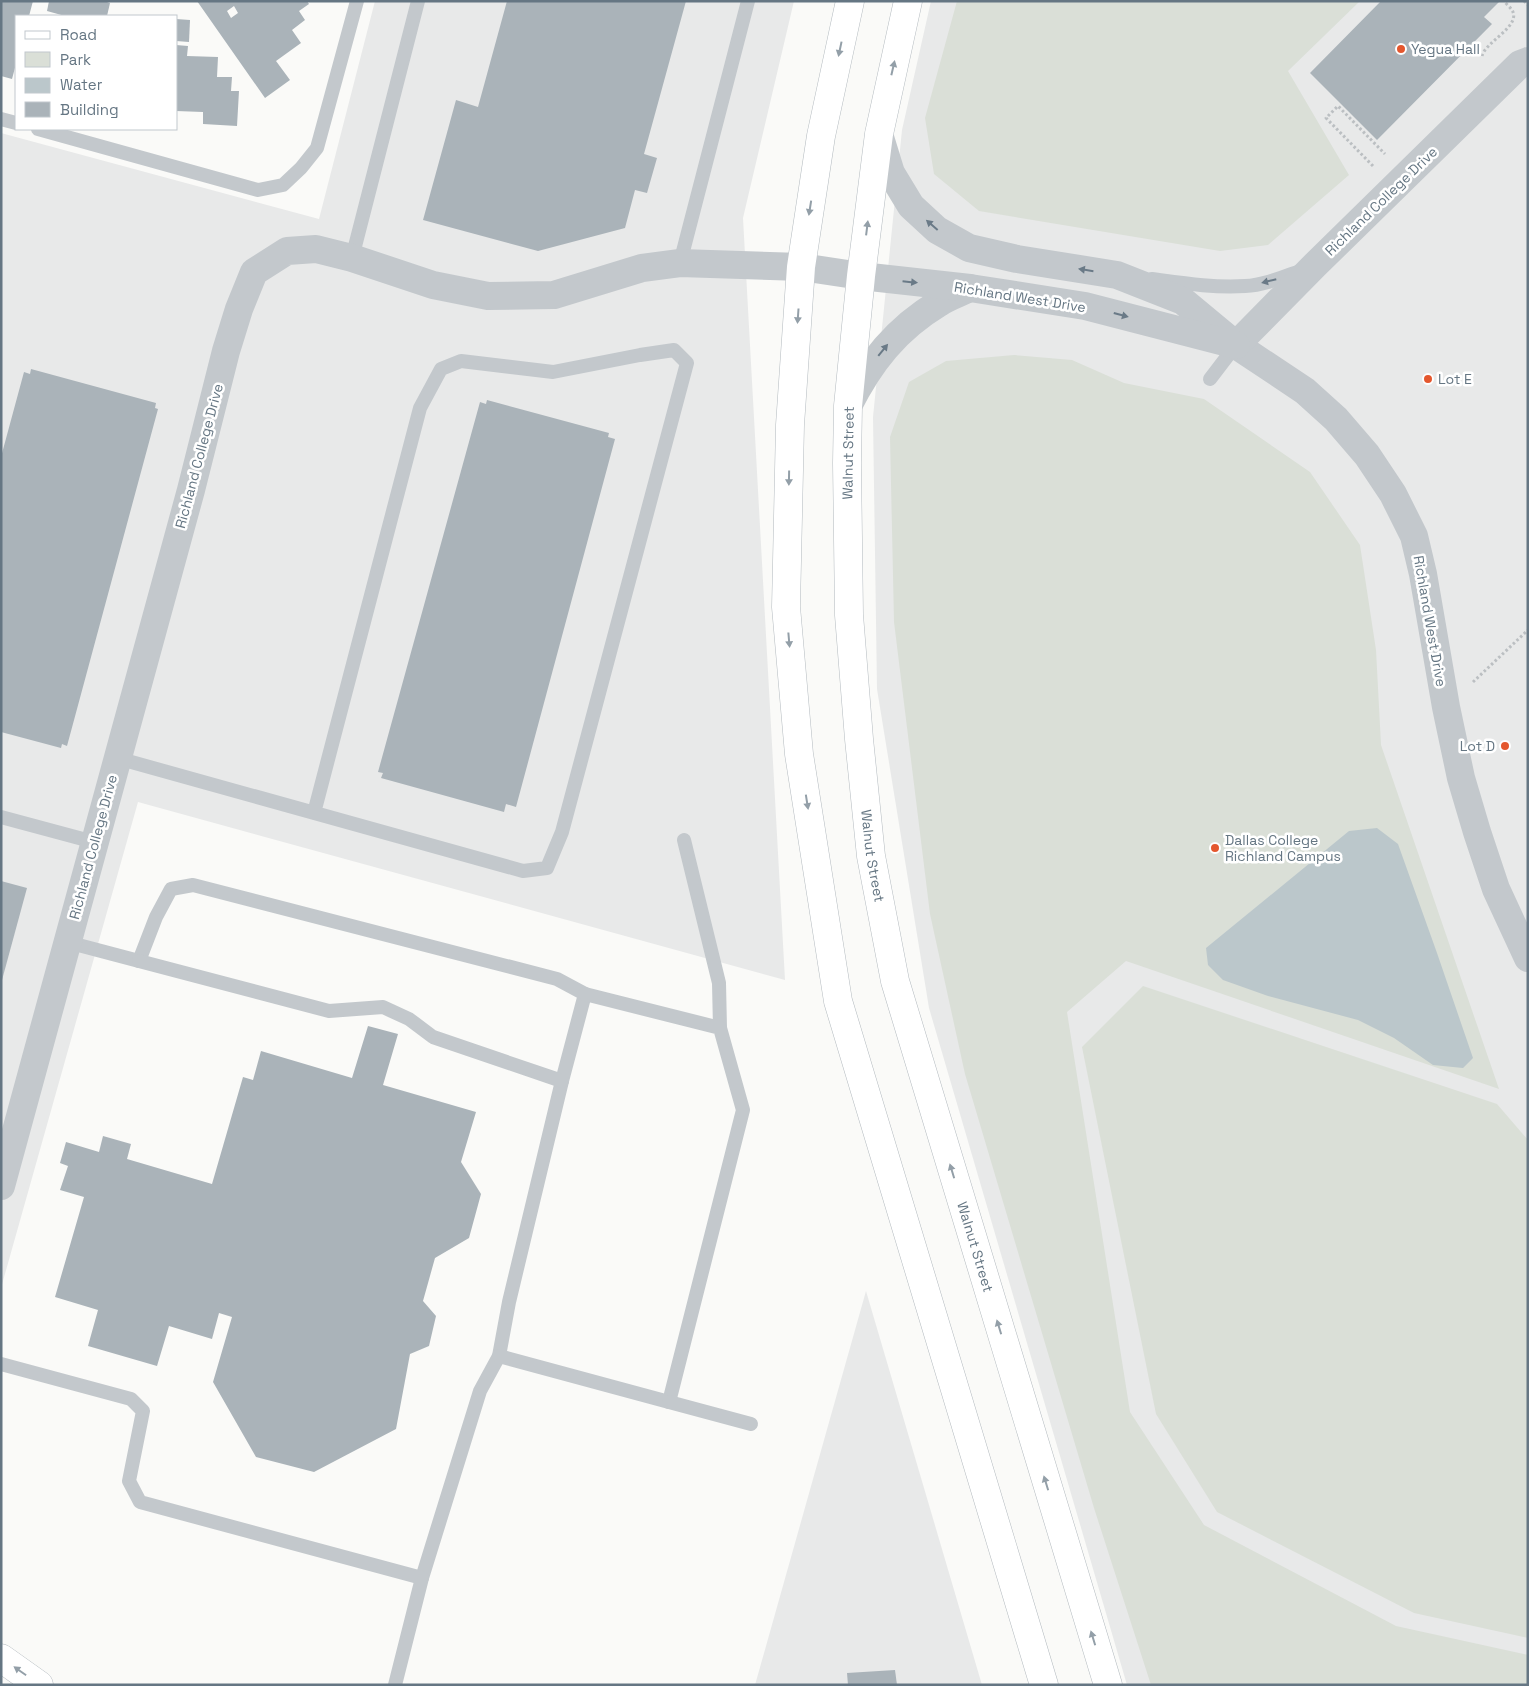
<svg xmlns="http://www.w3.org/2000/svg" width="1529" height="1686" font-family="'Space Grotesk',sans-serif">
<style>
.built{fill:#e8e9e9}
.green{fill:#dadfd7}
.water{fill:#bbc7cb}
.building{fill:#aab3b9;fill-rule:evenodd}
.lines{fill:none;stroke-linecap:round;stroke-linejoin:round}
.secondary-casing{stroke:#b3babf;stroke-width:29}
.path{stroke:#bbbfc2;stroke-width:3;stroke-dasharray:2.5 2.5;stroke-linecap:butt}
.lane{stroke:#c3c8cc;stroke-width:14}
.street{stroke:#c3c8cc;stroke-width:28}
.secondary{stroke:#fff;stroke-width:28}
.oneway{fill:#939fa8}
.oneway2{fill:#6a7a87}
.poi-dot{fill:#e4572e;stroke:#fff;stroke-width:2}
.labels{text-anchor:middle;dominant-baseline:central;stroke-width:5;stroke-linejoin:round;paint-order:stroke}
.poi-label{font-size:14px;fill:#657683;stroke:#fff;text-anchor:start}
.street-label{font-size:14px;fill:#657683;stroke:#fff}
</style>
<rect width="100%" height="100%" fill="#fafaf8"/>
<g class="built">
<polygon points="375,1 794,1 743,218 785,980 138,802 1,1288 1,133 319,219"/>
<polygon points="931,1 1528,1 1528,1685 1127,1685 929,1008 877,689 873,417 902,130"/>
<polygon points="866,1291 982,1685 755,1685"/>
</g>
<g class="green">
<polygon points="957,1 1360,1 1288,71 1349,175 1268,245 1220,251 979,211 934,174 925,118"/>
<polygon points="1014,355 1072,360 1124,383 1204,399 1310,472 1360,545 1376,650 1381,745 1499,1089 1126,961 1067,1012 1130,1412 1204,1525 1396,1626 1528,1655 1528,1685 1151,1685 1094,1508 965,1074 930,914 894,622 890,437 909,382 946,361"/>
<polygon points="1143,986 1497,1104 1528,1140 1528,1638 1414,1613 1217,1512 1156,1414 1082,1047"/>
</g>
<polygon class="water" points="1377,828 1398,844 1437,953 1473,1058 1463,1068 1433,1065 1394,1038 1358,1020 1268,996 1223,980 1208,965 1206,948 1349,831"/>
<g class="building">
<polygon points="1,1 33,1 29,16 16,16 16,64 12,79 1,76"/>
<polygon points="49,1 104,1 110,3 107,16 65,16 47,11"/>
<path d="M 197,1 L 307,1 L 309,4 L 299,11 L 305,20 L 292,30 L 301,43 L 276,61 L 290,80 L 265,98 ZM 234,6 L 238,13 L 231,18 L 227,11 Z"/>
<polygon points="507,1 686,1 644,154 657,158 647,193 635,190 625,228 538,251 423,220 456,100 478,107"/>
<polygon points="1381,1 1500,1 1484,17 1492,24 1377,140 1310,73"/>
<polygon points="176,19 190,20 189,42 176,41"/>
<polygon points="176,45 188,46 187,56 218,57 217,77 232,77 231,91 239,91 237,126 203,124 203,112 176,111"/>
<polygon points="31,369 156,403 155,408 158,409 67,746 62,744 61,748 1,732 1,457 24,372 30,374"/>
<polygon points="487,400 609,433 608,437 615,439 516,807 506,804 504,812 381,778 383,773 378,772 480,402 486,404"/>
<polygon points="1,881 27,888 2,980 1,980"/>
<polygon points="368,1026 398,1034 383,1085 476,1112 461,1162 481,1194 469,1238 435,1258 423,1301 436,1316 429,1346 410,1354 396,1429 314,1472 256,1457 213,1382 232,1317 219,1313 212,1339 169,1326 157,1366 88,1346 98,1310 55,1297 84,1197 60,1190 68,1166 60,1163 66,1142 99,1152 103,1136 131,1144 127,1159 212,1184 243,1077 253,1080 261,1051 352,1078"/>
<polygon points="895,1670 897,1685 848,1685 847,1673"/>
</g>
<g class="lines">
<g class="secondary-casing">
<g id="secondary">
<polyline points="850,1 821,136 801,267 790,425 786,607 799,754 838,1001 1044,1685"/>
<path id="s1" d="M 908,1 L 879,134 L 861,276 L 848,406 L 847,463 L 849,615 L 859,739 L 871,856 L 895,981 L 1108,1685"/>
<polyline points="1,1658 39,1685"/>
</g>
</g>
<g class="path">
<polyline points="1524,1 1528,5"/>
<path d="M 1482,56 C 1485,42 1522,26 1512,10 C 1510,7 1506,4 1504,1"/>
<polyline points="1373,166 1326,118 1338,106 1385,154"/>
<polyline points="1473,682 1528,630"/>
</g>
<g class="lane">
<polyline points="1,119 16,123"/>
<polyline points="38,129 258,190 283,185 301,168 317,148 357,1"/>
<polyline points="352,258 418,1"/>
<polyline points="680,263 748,1"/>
<path d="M 1152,279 C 1182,283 1214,288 1245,286 C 1264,285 1283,277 1300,271"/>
<polyline points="1210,379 1236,345"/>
<polyline points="117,758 523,871 547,868 562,832 687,363 674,350 640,355 553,372 461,361 441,369 420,408 314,813"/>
<polyline points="1,817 94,842"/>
<polyline points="684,840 719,983 720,1028"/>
<polyline points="67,942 139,961 156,917 171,889 193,885 557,979 585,994 562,1081 509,1302 499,1356 480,1391 422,1578"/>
<polyline points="139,961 329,1011 383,1007 409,1019 433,1037 562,1081"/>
<polyline points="499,1356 669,1402 743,1110 720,1028 585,994"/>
<polyline points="1,1364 131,1399 143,1411 129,1481 140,1502 422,1578 395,1685"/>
<polyline points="669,1402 751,1424"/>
</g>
<g class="street">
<polyline points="879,134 891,173 911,206 937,230 969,248 1017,259 1117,275 1183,301 1236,345 1305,391 1336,419 1367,455 1393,494 1414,536 1423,574 1446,707 1461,778 1477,832 1496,889 1528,958"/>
<polyline points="1236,345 1315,265 1520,64 1528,61"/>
<path d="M 848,406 C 870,362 896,329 939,303 C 948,297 960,293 970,288"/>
<polyline points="1,1186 191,490 226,351 239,309 254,272 287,251 316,249 352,258 433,285 488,296 554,295 642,268 680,263 801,267 861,276 970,288 1085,306 1236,345"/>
</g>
<use href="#secondary" class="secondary"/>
</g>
<defs><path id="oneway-solid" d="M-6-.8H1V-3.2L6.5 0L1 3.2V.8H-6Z" transform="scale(1.25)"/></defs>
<g class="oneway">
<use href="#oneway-solid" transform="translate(840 49) rotate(102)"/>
<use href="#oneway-solid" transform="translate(893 68) rotate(-77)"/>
<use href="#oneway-solid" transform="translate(810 208) rotate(99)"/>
<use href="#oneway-solid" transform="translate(867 228) rotate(-83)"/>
<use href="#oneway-solid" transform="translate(798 316) rotate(94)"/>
<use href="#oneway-solid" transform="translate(789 478) rotate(91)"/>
<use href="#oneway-solid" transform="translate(789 640) rotate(85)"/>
<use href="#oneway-solid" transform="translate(807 802) rotate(81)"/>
<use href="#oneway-solid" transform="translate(952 1171) rotate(-107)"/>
<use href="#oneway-solid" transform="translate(999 1327) rotate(-107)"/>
<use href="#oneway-solid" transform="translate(1046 1483) rotate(-107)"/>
<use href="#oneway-solid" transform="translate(1093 1638) rotate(-107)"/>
<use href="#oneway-solid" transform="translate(20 1671) rotate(-145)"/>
</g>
<g class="oneway2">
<use href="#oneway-solid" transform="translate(932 225) rotate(-139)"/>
<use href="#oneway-solid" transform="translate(1086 270) rotate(-171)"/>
<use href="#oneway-solid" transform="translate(1269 281) rotate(166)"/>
<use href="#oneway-solid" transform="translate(910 282) rotate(6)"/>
<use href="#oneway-solid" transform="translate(1121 315) rotate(15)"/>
<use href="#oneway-solid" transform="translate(883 350) rotate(-51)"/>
</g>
<g class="poi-dot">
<circle cx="1401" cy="49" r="5"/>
<circle cx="1428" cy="379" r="5"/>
<circle cx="1505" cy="746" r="5"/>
<circle cx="1215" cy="848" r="5"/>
</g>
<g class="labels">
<g class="poi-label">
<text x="1411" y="49">Yegua Hall</text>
<text x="1438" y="379">Lot E</text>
<text x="1495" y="746" text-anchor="end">Lot D</text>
<text x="1225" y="840">Dallas College<tspan x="1225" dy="16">Richland Campus</tspan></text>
</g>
<g class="street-label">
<text transform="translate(1381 201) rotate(-44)">Richland College Drive</text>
<text transform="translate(1020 297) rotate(9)">Richland West Drive</text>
<text transform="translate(848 453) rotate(-89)">Walnut Street</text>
<text transform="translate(199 456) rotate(-75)">Richland College Drive</text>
<text transform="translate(1430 621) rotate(80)">Richland West Drive</text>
<text transform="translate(93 847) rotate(-75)">Richland College Drive</text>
<text stroke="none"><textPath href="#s1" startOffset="861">Walnut Street</textPath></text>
<text stroke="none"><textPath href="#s1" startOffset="1266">Walnut Street</textPath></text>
</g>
</g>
<rect width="1529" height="1686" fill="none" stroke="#657683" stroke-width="5"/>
<rect x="15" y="15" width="162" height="115" fill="#ffffff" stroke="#c1c8cd"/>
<rect x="25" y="31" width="25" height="8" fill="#ffffff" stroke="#c1c8cd"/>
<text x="60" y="40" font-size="15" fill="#657683">Road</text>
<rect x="25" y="52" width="25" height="15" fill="#dadfd7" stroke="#c1c8cd"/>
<text x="60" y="65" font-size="15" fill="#657683">Park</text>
<rect x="25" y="78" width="25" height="15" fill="#bbc7cb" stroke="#c1c8cd"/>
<text x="60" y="90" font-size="15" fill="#657683">Water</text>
<rect x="25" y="102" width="25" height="15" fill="#aab3b9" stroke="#c1c8cd"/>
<text x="60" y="115" font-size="15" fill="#657683">Building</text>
</svg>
